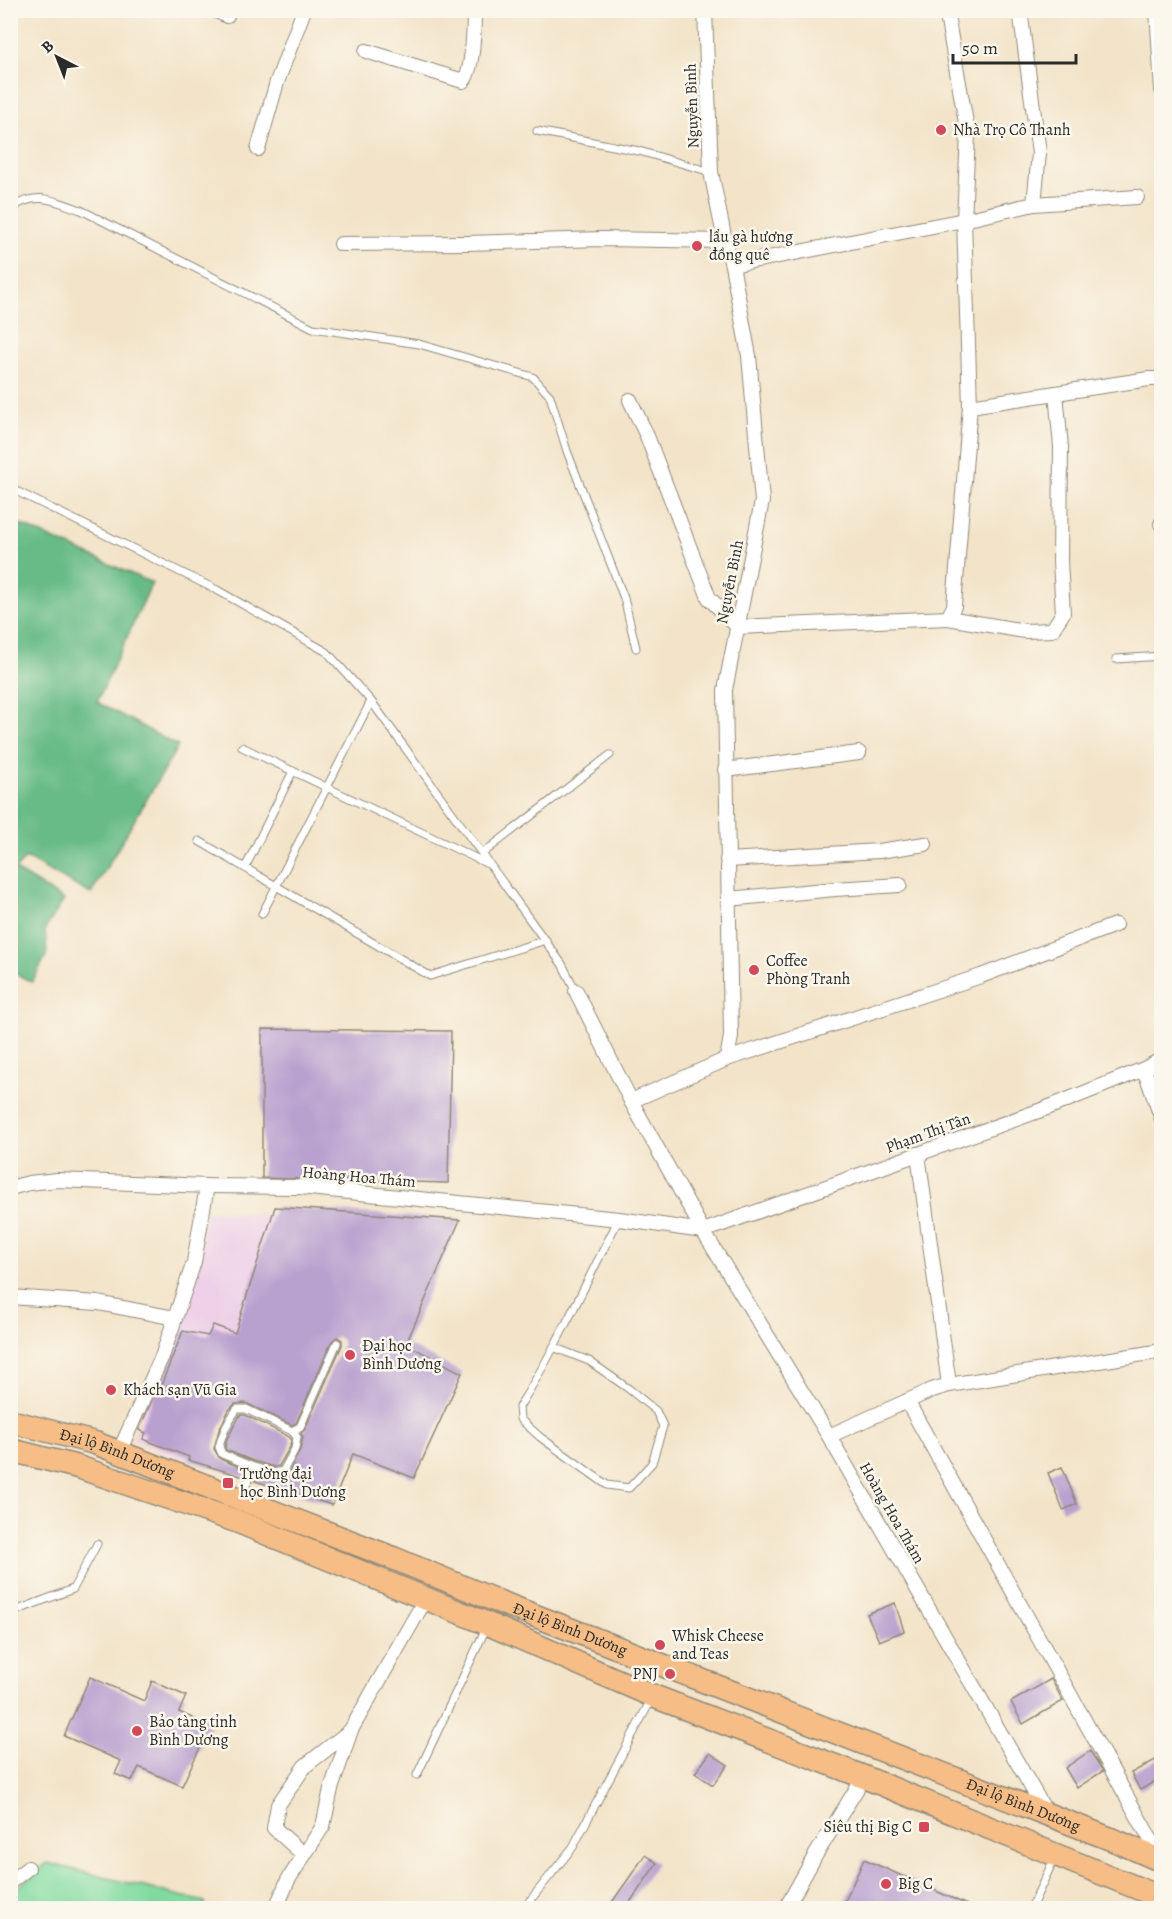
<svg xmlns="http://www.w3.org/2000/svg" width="1172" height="1919" font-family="Alegreya,serif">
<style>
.built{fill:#eed0e8}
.green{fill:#81dba0;stroke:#568366;stroke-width:1.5}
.forest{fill:#68bb86;stroke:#4a7358;stroke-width:1.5}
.building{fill:#b9a1cf}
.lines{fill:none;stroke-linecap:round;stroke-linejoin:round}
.service-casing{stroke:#8f887a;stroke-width:9}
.minor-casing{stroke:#8f887a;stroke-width:16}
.trunk-casing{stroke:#8f887a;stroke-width:25}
.service{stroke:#fff;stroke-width:7}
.minor{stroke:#fff;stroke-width:14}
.trunk{stroke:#f6be86;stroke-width:22}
.poi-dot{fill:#d1495b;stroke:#fbf7ec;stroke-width:2}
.labels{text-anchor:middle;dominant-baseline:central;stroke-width:5;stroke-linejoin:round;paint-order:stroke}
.street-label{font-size:16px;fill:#2b2b2b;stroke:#fbf7ec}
.poi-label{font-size:16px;fill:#2b2b2b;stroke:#fbf7ec;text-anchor:start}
</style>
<rect width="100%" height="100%" fill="#fbf7ec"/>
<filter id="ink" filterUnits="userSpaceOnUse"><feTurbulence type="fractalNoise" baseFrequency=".0167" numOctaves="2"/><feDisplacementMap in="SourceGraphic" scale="12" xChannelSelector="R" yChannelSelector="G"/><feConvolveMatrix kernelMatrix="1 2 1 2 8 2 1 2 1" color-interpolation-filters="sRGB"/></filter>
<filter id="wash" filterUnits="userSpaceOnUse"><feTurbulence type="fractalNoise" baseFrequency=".008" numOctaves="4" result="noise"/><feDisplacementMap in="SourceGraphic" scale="24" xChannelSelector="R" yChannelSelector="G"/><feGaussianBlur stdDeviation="1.35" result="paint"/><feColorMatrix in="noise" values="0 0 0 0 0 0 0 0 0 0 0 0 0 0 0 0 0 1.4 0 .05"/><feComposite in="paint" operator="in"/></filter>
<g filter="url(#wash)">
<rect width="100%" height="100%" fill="#f3e4c9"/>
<polygon class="built" points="207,1211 273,1215 223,1370 188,1460 133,1440 200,1238"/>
<polygon class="green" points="47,1863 205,1902 205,1908 11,1908 11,1893"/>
<polygon class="forest" points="10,520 152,583 97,702 178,746 91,894 26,858 15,870 64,900 45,929 47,954 32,982 10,971"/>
<g id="blocks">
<g class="building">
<polygon points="262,1029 451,1031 448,1183 262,1178"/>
<polygon points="275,1207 460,1220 406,1344 462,1373 414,1478 353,1454 332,1505 255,1481 257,1474 275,1479 285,1476 288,1474 300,1450 303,1437 301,1433 305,1429 342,1345 342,1340 337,1337 332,1341 296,1423 292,1425 246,1403 235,1404 229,1410 219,1430 214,1449 220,1459 246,1470 244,1477 188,1460 189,1457 143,1439 146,1433 139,1430 157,1389 159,1390 183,1331 208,1336 213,1325 235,1333"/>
<polygon points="240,1415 245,1415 288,1436 291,1439 290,1447 279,1466 274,1467 253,1461 226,1450 225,1447 227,1439"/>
<polygon points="1062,1467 1077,1504 1063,1510 1048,1473"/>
<polygon points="895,1603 904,1631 879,1641 867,1614"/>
<polygon points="90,1677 144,1701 152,1681 186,1696 179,1712 210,1726 182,1786 139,1767 132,1781 115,1774 121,1761 64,1736"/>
<polygon points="1051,1679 1063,1701 1023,1724 1011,1702"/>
<polygon points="1090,1751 1103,1771 1077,1788 1065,1768"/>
<polygon points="710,1753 728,1765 713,1785 695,1773"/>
<polygon points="1161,1757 1161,1778 1140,1790 1131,1773"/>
<polygon points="645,1855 657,1863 626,1908 608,1908"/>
<polygon points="864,1859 974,1908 842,1908"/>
</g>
</g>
</g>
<g filter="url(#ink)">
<use href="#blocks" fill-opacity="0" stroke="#8f887a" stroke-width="1.5"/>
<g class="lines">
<g class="service-casing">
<g id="service">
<polyline points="537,131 639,151 711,172"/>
<path d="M 10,209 C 37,190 54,201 81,210 L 313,328 L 419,344 L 533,377 L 550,396 L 567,451 L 624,598 L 636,648"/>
<polyline points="10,488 217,590 327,652 371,701 562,964 576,991"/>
<polyline points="1116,659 1162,656"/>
<polyline points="242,747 488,864"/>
<polyline points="199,841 430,976 546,940"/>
<polyline points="482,854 610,755"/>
<polyline points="245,868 293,771"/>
<polyline points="262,914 371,701"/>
<path d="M 553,1347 L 589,1361 L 629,1389 L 656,1411 L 663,1426 L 652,1463 L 629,1488 L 607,1485 L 540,1437 L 520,1419 L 519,1407 C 557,1347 586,1282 619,1219"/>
<polyline points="251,1466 274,1473 283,1471 295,1449 297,1437 292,1431"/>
<path d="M 242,1497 L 252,1472 L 251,1466 L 222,1454 L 219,1447 C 222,1433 229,1420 237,1409 L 246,1409 L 292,1431 L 300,1427 L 337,1343"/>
<polyline points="10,1613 73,1589 97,1544"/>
<polyline points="417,1775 487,1626"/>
<polyline points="524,1908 573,1847 652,1698"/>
<polyline points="1031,1908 1054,1859"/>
</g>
</g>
<g class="minor-casing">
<g id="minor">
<polyline points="215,10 227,16"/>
<polyline points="946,10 968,134 964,220 1034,204 1137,197"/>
<polyline points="1020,10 1039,153 1034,204"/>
<polyline points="1157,10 1162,90"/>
<path d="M 366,51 L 463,81 C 473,73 474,25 474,10"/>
<polyline points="258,149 277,82 304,10"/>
<polyline points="341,244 467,243 602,239 725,241"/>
<polyline points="630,400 647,436 709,598 738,627 948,618 954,606 970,406 964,220 732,265"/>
<polyline points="970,406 1149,379 1162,379"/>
<polyline points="1161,524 1162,524"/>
<polyline points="948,618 1025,631 1052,630 1063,613 1060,561 1061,447 1056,393"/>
<polyline points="725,770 859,753"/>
<polyline points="727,860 879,851 925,844"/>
<polyline points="728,899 835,889 900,885"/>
<polyline points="576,991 631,1101 703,1231 829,1436 1047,1814"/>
<polyline points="727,1059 981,976 1115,925"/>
<polyline points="1144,1069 1162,1119"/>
<polyline points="631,1101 727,1059 731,1036 725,690 762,501 749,356 732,265 725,241 711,172 705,10"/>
<polyline points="918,1154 949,1385"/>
<polyline points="10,1188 29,1183 57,1180 207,1186 299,1187 619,1219 703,1231 1047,1108 1144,1069 1162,1059"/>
<polyline points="10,1297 98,1303 175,1318"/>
<polyline points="907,1401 1162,1860"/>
<polyline points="829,1436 932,1390 949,1385 1162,1351"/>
<polyline points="119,1452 163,1354 194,1262 207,1186"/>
<polyline points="304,1855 274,1828 278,1805 305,1766 350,1731"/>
<polyline points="10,1882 28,1868"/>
<polyline points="276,1908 288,1880 323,1826 331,1789 351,1730 426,1598"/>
<polyline points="786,1908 815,1856 864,1777"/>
</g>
</g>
<g class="trunk-casing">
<g id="trunk">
<path id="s1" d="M 10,1421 L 95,1443 L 393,1558 L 497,1601 L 1116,1841 L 1162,1861"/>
<polyline points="10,1450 78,1467 236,1521 488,1624 653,1696 864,1777 1162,1898"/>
</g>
</g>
<use href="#service" class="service"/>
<use href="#minor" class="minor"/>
<use href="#trunk" class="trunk"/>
</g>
</g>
<g class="poi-dot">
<circle cx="941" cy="130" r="6"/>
<circle cx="697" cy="246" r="6"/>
<circle cx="754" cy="970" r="6"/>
<circle cx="350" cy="1355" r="6"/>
<circle cx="111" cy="1390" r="6"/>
<rect x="222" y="1477" width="12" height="12" rx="3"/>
<circle cx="660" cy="1645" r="6"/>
<circle cx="670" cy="1674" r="6"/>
<circle cx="137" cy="1731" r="6"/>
<rect x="918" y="1821" width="12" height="12" rx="3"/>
<circle cx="886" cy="1884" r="6"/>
</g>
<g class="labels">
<g class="street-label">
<text transform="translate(692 106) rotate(-92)">Nguyễn Bình</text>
<text transform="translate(730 582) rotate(-79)">Nguyễn Bình</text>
<text transform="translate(928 1133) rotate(-20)">Phạm Thị Tân</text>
<text transform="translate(359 1177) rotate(5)">Hoàng Hoa Thám</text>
<text stroke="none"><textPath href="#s1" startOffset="112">Đại lộ Bình Dương</textPath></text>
<text transform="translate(892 1513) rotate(60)">Hoàng Hoa Thám</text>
<text stroke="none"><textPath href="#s1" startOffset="598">Đại lộ Bình Dương</textPath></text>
<text stroke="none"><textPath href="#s1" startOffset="1084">Đại lộ Bình Dương</textPath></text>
</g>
<g class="poi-label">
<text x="953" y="130">Nhà Trọ Cô Thanh</text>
<text x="709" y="237">lẩu gà hương<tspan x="709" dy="18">đồng quê</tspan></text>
<text x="766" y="961">Coffee<tspan x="766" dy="18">Phòng Tranh</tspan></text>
<text x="362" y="1346">Đại học<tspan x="362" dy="18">Bình Dương</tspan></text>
<text x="123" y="1390">Khách sạn Vũ Gia</text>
<text x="240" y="1474">Trường đại<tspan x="240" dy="18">học Bình Dương</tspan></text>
<text x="672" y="1636">Whisk Cheese<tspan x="672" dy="18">and Teas</tspan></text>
<text x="658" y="1674" text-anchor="end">PNJ</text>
<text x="149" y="1722">Bảo tàng tỉnh<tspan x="149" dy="18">Bình Dương</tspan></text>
<text x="912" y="1827" text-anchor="end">Siêu thị Big C</text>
<text x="898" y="1884">Big C</text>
</g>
</g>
<rect width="1172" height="1919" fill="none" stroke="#fbf7ec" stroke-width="36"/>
<g transform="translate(57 57) rotate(318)" stroke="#fbf7ec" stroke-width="4.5" paint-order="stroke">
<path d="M0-4.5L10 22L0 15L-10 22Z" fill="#2b2b2b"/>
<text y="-9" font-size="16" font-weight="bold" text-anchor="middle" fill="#2b2b2b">B</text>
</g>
<path d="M953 54v9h123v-9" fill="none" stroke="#2b2b2b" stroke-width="3"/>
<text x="962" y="54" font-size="18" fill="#2b2b2b" stroke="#fbf7ec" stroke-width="4.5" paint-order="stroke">50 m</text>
</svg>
